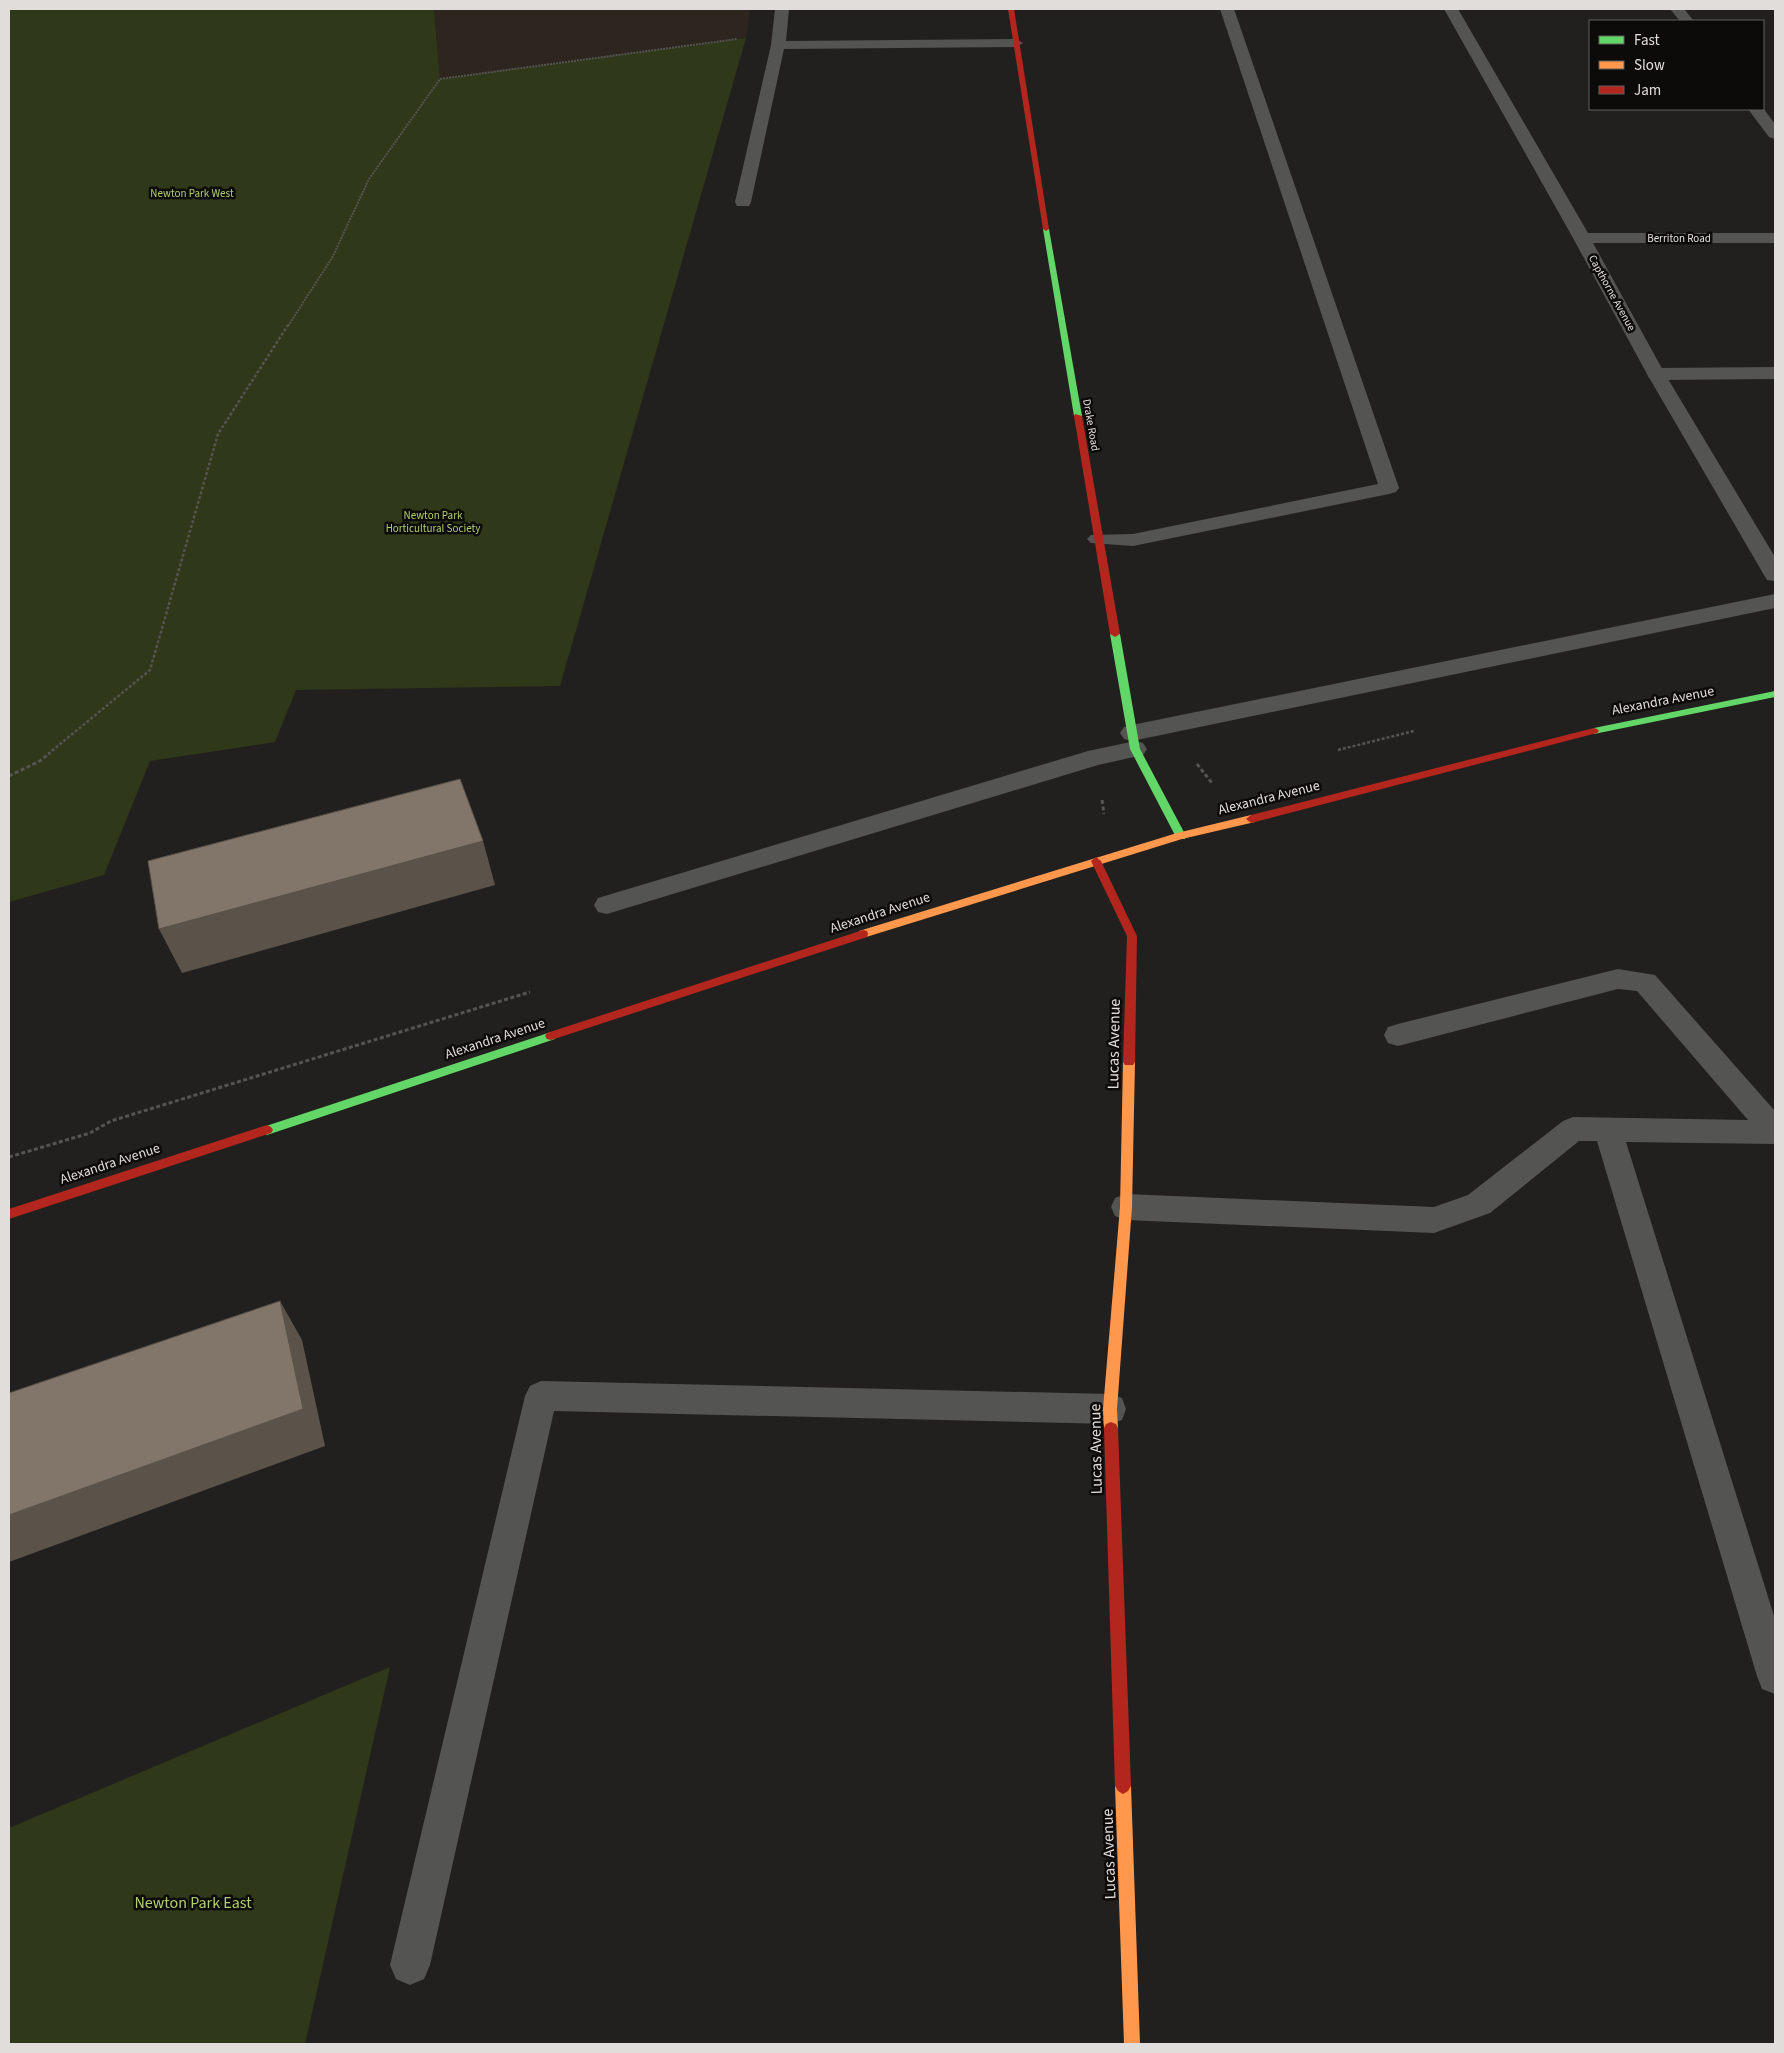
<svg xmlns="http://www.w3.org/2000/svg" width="1784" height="2053" font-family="'Source Sans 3',sans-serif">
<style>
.built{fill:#2d261e}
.green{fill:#2f3818}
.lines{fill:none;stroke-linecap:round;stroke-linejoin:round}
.path-far2{stroke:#555453;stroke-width:2;stroke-dasharray:2 1;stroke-linecap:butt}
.path-far1{stroke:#555453;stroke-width:2.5;stroke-dasharray:3 2;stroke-linecap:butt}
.path{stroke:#555453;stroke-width:3;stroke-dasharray:4 2.5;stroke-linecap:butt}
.lane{fill:#545453;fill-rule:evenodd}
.street{fill:#545453;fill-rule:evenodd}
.fast{fill:#63d668;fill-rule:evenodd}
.slow{fill:#ff974d;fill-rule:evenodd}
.jam{fill:#b3261e;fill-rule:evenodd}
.shaded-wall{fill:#5b534a}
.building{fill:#82766a;stroke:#5b534a}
.labels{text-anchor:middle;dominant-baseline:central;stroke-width:5;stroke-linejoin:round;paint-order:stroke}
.far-park-label{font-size:11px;fill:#b1ce6e;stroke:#0c0b09}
.far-street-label{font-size:11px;fill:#e0ddda;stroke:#0c0b09}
.street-label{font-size:14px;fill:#e0ddda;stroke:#0c0b09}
.near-street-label{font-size:16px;fill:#e0ddda;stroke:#0c0b09}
.near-park-label{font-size:16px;fill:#b1ce6e;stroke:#0c0b09}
</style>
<rect width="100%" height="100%" fill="#22201e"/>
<polygon class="built" points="434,9 750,9 746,38 440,79"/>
<g class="green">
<polygon points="9,9 434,9 440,79 746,38 560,686 296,690 275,742 150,761 104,875 9,902"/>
<polygon points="390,1667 305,2044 9,2044 9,1828"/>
</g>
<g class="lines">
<polyline class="path-far2" points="288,326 332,258 369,179 440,79 737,39"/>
<g class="path-far1">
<polyline points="1338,750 1414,731"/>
<polyline points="48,754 150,670 218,434 288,325"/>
</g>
<g class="path">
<polyline points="1197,764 1212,783"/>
<polyline points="9,776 40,761 50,753"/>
<polyline points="1102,800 1104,814"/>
<polyline points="9,1157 90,1133 111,1121 530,992"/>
</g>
<g class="lane">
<polygon points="775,9 789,9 786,41 1016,39 1023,43 1016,47 784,49 751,202 749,206 737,206 735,202 771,45"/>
<polygon points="1220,9 1234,9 1399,488 1396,492 1389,494 1133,546 1091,543 1087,539 1091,535 1133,534 1378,484"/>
<polygon points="1670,9 1684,9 1694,21 1680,21"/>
<polygon points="1763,108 1775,124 1775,139 1769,137 1748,109"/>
<polygon points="1775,367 1775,379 1656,380 1649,378 1647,374 1649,370 1656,368"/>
<polygon points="1775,594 1775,608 1132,741 1124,739 1120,733 1124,727 1132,725"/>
<polygon points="1135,741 1143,743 1147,749 1143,755 1098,765 607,914 598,912 594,905 598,898 1088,751"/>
<polygon points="1618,969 1655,975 1775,1111 1775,1144 1626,1142 1775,1619 1775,1694 1762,1689 1757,1676 1597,1141 1579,1141 1490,1213 1434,1233 1126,1220 1115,1216 1111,1207 1115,1198 1126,1194 1434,1207 1468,1195 1563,1121 1573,1117 1748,1120 1637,991 1618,989 1398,1046 1388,1043 1384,1035 1388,1027 1398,1024"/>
<polygon points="541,1381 1110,1394 1122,1398 1126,1409 1122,1420 1110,1424 554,1411 430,1965 424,1979 410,1985 396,1979 390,1965 525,1396 530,1386"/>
</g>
<polygon class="street" points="1444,9 1458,9 1588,233 1775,233 1775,243 1593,243 1665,374 1775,557 1775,581 1767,580 1764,575 1647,374 1573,238"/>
<g class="fast">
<polygon points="1046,227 1049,229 1082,416 1078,418 1074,416 1043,229"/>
<polygon points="1115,631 1120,634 1140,749 1186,836 1185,839 1177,839 1130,749 1110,634"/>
<polygon points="1775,691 1775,697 1594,734 1589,731 1594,728"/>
<polygon points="551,1032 555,1033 557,1036 555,1039 267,1135 263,1133 261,1130 263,1127"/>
</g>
<g class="slow">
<polygon points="1251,815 1255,816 1256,819 1255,822 1182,839 863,938 858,934 859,931 1177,833"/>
<polygon points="1129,1057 1133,1059 1135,1062 1132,1207 1117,1409 1118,1428 1116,1432 1111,1434 1106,1432 1104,1428 1103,1409 1120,1207 1123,1062 1125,1059"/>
<polygon points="1123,1778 1128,1781 1131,1786 1140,2044 1124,2044 1115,1786 1118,1781"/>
</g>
<g class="jam">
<polygon points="1008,9 1014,9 1049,229 1046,231 1043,229"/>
<polygon points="1075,414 1082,416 1120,634 1115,637 1110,634 1074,416"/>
<polygon points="1594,728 1597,729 1599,731 1597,733 1251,823 1246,819 1251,815"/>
<polygon points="1096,857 1101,861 1137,936 1135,1062 1133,1065 1125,1065 1123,1062 1127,936 1091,861"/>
<polygon points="863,930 867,931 868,934 867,937 551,1040 547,1039 545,1036 547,1033"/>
<polygon points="267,1125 271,1127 273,1130 271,1133 9,1219 9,1209"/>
<polygon points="1111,1422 1116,1424 1118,1428 1131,1786 1128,1791 1123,1794 1118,1791 1115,1786 1104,1428 1106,1424"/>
</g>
</g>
<g class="shaded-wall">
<polygon points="483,841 495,885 182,973 159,929"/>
<polygon points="280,1301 302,1340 325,1446 9,1562 9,1515"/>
</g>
<g class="building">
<polygon points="460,779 483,841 159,929 148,861"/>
<polygon points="280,1301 303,1409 9,1515 9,1393"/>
</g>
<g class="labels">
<g class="far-park-label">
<text x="192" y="193">Newton Park West</text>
<text x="433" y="515">Newton Park<tspan x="433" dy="13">Horticultural Society</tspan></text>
</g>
<g class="far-street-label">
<text x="1679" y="238">Berriton Road</text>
<text transform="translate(1612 293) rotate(61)">Capthorne Avenue</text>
<text transform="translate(1091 425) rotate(80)">Drake Road</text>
</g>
<g class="street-label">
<text transform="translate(1663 701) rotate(-11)">Alexandra Avenue</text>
<text transform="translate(1269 798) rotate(-14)">Alexandra Avenue</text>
<text transform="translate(880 913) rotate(-18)">Alexandra Avenue</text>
<text transform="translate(495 1039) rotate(-18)">Alexandra Avenue</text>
<text transform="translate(110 1164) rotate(-18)">Alexandra Avenue</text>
</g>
<g class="near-street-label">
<text transform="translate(1114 1044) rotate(-89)">Lucas Avenue</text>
<text transform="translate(1096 1449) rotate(-91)">Lucas Avenue</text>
<text transform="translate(1109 1854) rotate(-92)">Lucas Avenue</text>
</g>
<g class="near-park-label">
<text x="193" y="1903">Newton Park East</text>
</g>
</g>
<rect width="1784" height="2053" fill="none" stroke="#e0ddda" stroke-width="20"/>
<rect x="1589" y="20" width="175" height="90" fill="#0c0b09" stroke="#615f5d"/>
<rect x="1599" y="36" width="25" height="8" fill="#63d668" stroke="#615f5d"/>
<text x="1634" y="45" font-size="15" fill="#e0ddda">Fast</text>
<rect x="1599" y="61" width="25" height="8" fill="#ff974d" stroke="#615f5d"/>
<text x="1634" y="70" font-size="15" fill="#e0ddda">Slow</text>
<rect x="1599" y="86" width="25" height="8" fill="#b3261e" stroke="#615f5d"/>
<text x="1634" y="95" font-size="15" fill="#e0ddda">Jam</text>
</svg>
